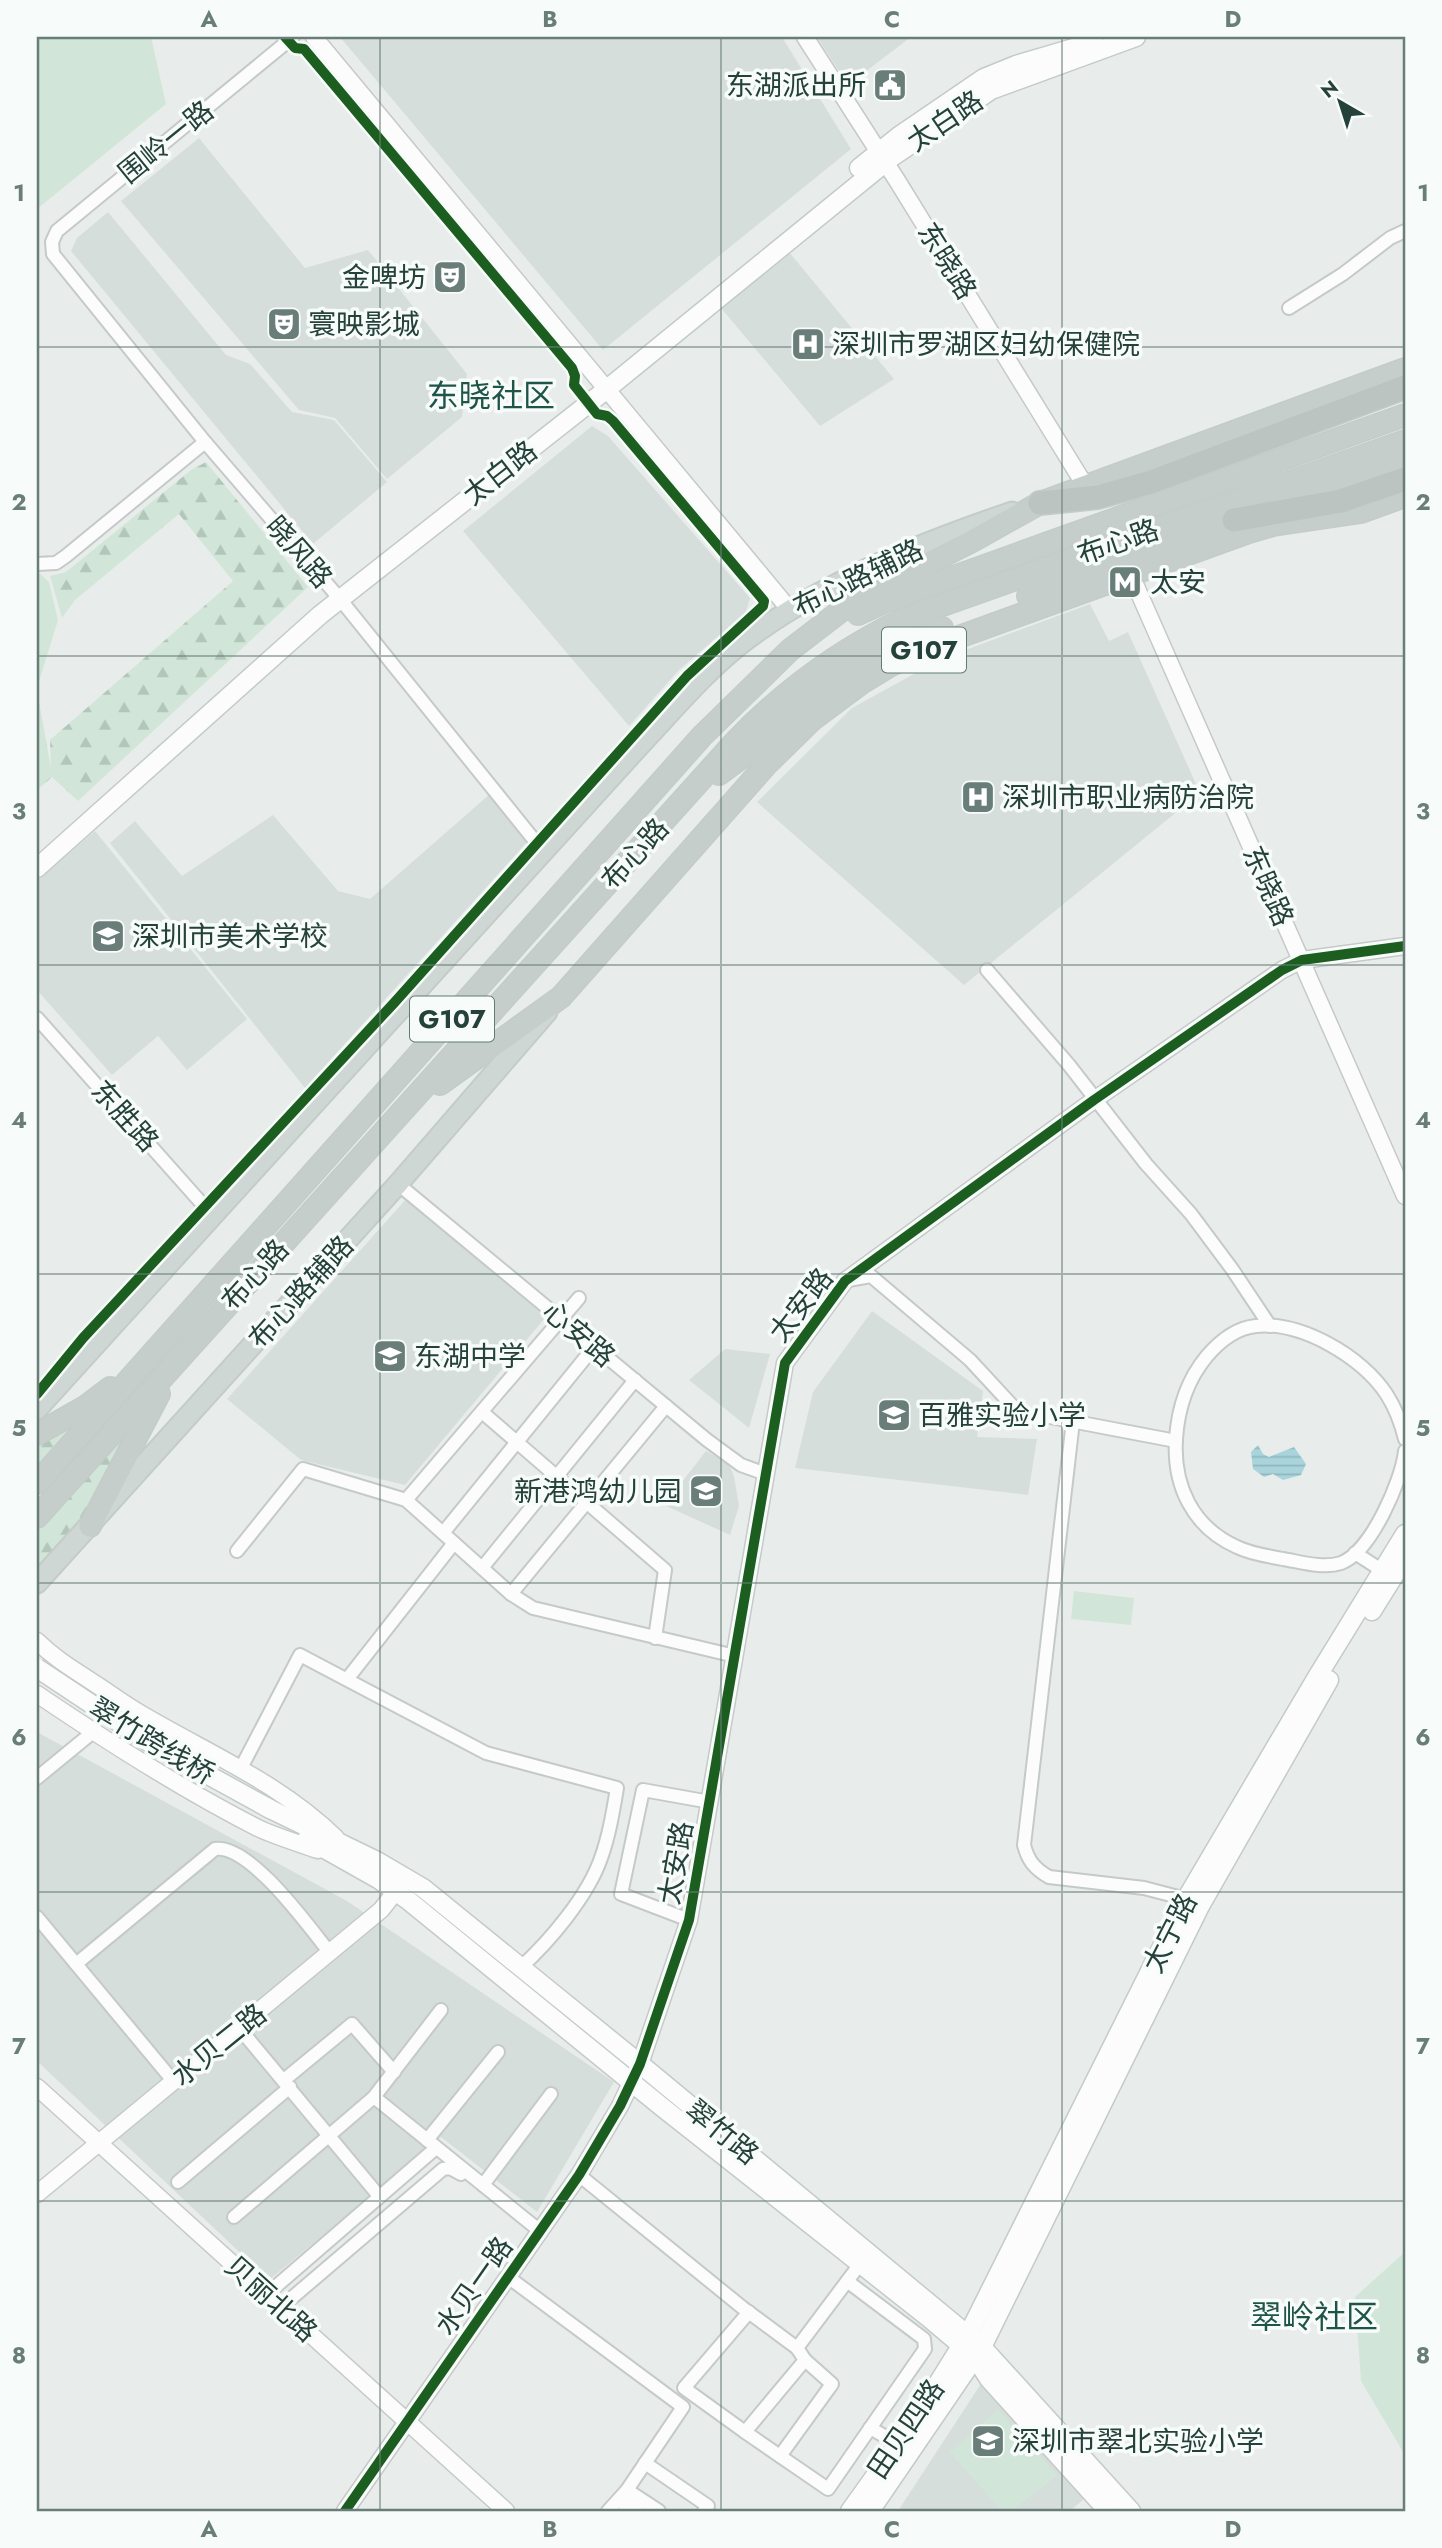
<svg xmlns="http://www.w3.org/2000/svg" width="1442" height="2548" font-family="Jost,'Noto Sans SC',sans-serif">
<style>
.built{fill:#d6dedb}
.forest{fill:url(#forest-firs)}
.park{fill:#d1e6d8}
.water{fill:url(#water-rules)}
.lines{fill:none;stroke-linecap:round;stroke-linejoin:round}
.minor-casing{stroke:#c5cac8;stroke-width:16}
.tertiary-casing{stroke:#c5cac8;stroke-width:19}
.secondary-casing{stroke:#c3cbc8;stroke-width:21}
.primary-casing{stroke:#c3ccc9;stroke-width:23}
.trunk-casing{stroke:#c3ccc9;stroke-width:24}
.motorway-casing{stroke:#c3ccc9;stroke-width:26}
.minor{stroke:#fcfcfc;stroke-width:12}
.tertiary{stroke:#fcfcfc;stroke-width:16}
.secondary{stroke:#fcfcfc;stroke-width:18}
.primary{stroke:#cfd7d5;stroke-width:19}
.trunk{stroke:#c6cecc;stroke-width:21}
.motorway{stroke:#bcc4c2;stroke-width:23}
.secondary-bridge-casing{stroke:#c3cbc8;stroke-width:21;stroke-linecap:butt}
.secondary-bridge{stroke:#fcfcfc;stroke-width:18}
.cycleway-casing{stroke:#f7fbf9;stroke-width:15}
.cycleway{stroke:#1b5e20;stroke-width:10}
.grid{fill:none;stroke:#697e78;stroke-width:2;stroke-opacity:0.55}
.labels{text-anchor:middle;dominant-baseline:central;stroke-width:7;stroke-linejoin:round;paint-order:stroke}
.shield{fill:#f7fbf9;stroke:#637a73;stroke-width:2}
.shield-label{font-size:26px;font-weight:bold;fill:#24423a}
.poi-label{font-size:28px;fill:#24423a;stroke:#f7fbf9;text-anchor:start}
.street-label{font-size:28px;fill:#24423a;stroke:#f7fbf9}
.quarter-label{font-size:32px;fill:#1f5548;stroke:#f7fbf9}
.neatline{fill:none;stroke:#697e78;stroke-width:2.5}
.grid-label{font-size:23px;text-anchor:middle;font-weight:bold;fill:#697e78}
</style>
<defs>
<pattern id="forest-firs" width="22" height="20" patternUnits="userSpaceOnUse" patternTransform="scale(1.75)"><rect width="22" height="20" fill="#d1e6d8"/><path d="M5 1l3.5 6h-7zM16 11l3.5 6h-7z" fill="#b3c6ba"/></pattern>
<pattern id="water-rules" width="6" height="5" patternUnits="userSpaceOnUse" patternTransform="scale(1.75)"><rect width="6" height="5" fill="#a9d4db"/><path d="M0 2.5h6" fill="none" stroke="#91b7bd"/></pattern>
</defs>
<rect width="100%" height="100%" fill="#e8edeb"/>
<g class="built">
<polygon points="340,37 782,37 851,149 603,350"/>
<polygon points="817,37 911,37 848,85"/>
<polygon points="199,138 305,268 368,250 467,374 462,417 387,479 335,418 299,410 121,201"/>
<polygon points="108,212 226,355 250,364 292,412 334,420 387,482 313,544 71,251 77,238"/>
<polygon points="789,252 894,379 820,426 721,308"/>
<polygon points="592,426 608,436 750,598 746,612 679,670 629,726 463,531"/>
<polygon points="1090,604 1109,641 1128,632 1200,793 964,985 757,802 852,708 941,659"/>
<polygon points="491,793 528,841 305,1088 110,843 135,821 182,876 273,815 338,891 370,899"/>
<polygon points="95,831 247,1019 187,1070 158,1036 112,1075 37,990 37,881"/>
<polygon points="408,1197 550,1312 405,1485 301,1460 227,1399"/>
<polygon points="872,1311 983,1391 977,1437 1037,1439 1028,1495 795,1468 813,1392"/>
<polygon points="725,1349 770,1354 749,1428 689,1380"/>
<polygon points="706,1451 729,1464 734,1476 739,1506 730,1535 664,1505"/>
<polygon points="37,1732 347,1901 614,2082 537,2212 441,2137 269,2280 37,2061"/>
<polygon points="982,2382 1084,2499 1070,2511 898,2511"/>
</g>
<g class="forest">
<polygon points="206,462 308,587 78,801 52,777 37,790 37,691 51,769 50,740 233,581 179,514 75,600 62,618 50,576 66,572 191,470"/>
<polygon points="140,1417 84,1527 37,1576 37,1528"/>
<polygon points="79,1420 37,1466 37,1446"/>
</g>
<g class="park">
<polygon points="37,37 151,37 166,104 37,209"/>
<polygon points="37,571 49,582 58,620 37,688"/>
<polygon points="37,691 52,776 37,790"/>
<polygon points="1074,1591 1134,1598 1131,1625 1071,1619"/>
<polygon points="1405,2252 1405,2455 1361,2381 1355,2297"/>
<polygon points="998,2410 1057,2475 1012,2511 1002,2511 950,2452"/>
</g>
<polygon class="water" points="1258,1445 1263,1454 1269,1457 1294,1447 1306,1464 1301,1475 1283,1480 1273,1474 1264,1477 1253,1469 1251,1452"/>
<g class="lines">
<g class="minor-casing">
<g id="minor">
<polyline points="293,37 57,231 52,242 53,254 205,442 340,599 543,851"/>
<polyline points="1289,308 1343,274 1390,238 1405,231"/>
<polyline points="37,564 56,563 66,556 205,442"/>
<polyline points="987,970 1069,1065 1146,1164 1191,1214 1232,1269 1270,1326"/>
<polyline points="37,1018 212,1215"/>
<polyline points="398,1184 707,1440 741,1465 766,1474"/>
<polyline points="848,1280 871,1276 970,1360 1019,1413 1028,1416 1050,1417 1176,1441"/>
<polyline points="482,1412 665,1570 655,1638"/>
<path d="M 1073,1421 L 1024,1845 C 1028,1861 1035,1869 1049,1877 L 1144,1888 L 1186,1899"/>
<path d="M 1405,1439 C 1401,1423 1396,1409 1387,1395 C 1363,1357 1301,1321 1256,1326 C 1236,1328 1219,1342 1207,1356 C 1187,1380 1178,1408 1176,1439 C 1173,1485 1192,1527 1237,1547 C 1251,1554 1268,1556 1283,1559 C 1301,1562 1323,1569 1341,1563 C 1371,1552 1402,1480 1405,1451"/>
<polyline points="406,1500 579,1298"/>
<polyline points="443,1533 594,1347"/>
<polyline points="237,1551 303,1469 406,1500 511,1594 533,1608 735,1656"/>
<polyline points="1355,1553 1383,1571"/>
<polyline points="482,1568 635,1380"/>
<polyline points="511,1594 666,1406"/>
<polyline points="348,1678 454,1543"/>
<path d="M 241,1768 L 300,1655 L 486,1753 L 617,1788 C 613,1812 609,1836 601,1858 C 588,1896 549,1942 520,1968"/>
<polyline points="37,1778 93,1732"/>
<polyline points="37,1917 174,2082"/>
<polyline points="689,1920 621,1894 643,1790 710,1802"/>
<path d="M 76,1964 L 215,1849 C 250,1844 309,1927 330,1953"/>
<polyline points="240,2029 379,2196"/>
<polyline points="284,2080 352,2024 394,2072"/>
<polyline points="374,2097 441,2010"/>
<polyline points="427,2140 498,2052"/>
<polyline points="579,2175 743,2308 797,2348"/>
<polyline points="178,2182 290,2087"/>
<polyline points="483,2185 551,2094"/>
<polyline points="234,2217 374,2097 540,2231"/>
<polyline points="508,2277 683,2407 627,2490 608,2511"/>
<polyline points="847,2281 924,2339 925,2349 828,2489 745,2432 805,2360 797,2348 860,2264"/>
<polyline points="266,2295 436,2148"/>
<polyline points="280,2308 443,2169 450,2168 461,2174"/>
<polyline points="870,2428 897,2443"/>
<polyline points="745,2432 684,2388 749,2312"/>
<polyline points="780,2456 832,2384 805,2360"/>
<polyline points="645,2463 708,2506 704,2511"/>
<polyline points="627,2490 659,2511"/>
<polyline points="624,2511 629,2504 639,2511"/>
</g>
</g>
<g class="tertiary-casing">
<g id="tertiary">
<polyline points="314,37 790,610"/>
<polyline points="805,37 898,182 1086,487"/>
<polyline points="1131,575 1405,1196"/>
<path d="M 37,1641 C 55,1659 76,1671 97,1685 C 111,1694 124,1704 138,1712 C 205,1752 279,1782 336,1838"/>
<path d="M 37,1694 C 108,1742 181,1789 258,1828 C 277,1837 298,1843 318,1850"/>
<polyline points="37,2087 506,2511"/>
<polyline points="37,2194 381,1910 396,1891"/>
<polyline points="345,2511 579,2175 620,2106 640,2064 689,1920 785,1363 845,1281 1094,1100 1282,970 1302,960 1405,946"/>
</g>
</g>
<g class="secondary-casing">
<g id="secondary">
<polyline points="859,168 899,136 984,78 1016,65 1094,42"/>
<polyline points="37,868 320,615 607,389 892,157 991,90 1136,37"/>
<polyline points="1372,1611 1405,1558"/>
<polyline points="270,1809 377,1861 423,1888 640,2064 982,2347 1131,2511"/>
<polyline points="307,1839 378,1879 409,1901 662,2107 929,2318 975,2357 989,2379 1108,2511"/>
<polyline points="850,2511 915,2420 968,2335 1186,1899 1317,1677 1405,1534"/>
<polyline points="870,2511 982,2347 1200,1906 1329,1680"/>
</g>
</g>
<g class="primary-casing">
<g id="primary">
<path d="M 37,1409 L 641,744 C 675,708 707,669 747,639 C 827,580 919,544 1012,512"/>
<polyline points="37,1583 398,1184 547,1012"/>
</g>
</g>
<g class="trunk-casing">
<g id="trunk">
<polyline points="1281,504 1405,461"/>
<polyline points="1028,596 1251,515"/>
<polyline points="858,614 884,602 1405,415"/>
<polyline points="719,774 757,746 822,690 861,663 903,643 942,628"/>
<polyline points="440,1084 561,997 766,765 812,720 863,682 891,665 934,646 1249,532 1273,525 1361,512 1405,496"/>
<polyline points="37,1434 85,1407 110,1388"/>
<polyline points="37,1483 702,736 790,650 842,610 866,595 974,540 1040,503 1405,369"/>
<path d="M 37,1517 L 733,744 C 784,690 839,650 906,618 L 1405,441"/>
<polyline points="90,1526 159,1394"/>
</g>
</g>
<g class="motorway-casing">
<g id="motorway">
<polyline points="1040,503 1098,497 1151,482 1405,387"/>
<polyline points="1234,520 1341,501 1405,479"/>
</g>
</g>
<use href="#minor" class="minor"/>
<use href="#tertiary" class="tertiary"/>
<use href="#secondary" class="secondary"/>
<use href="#primary" class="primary"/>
<use href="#trunk" class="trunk"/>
<use href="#motorway" class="motorway"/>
<g class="secondary-bridge-casing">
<polyline id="secondary-bridge" points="37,1668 150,1743 270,1809"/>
</g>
<use href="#secondary-bridge" class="secondary-bridge"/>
<g class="cycleway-casing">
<g id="cycleway">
<polyline points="37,1394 83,1338 394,1003 687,676 763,606 764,601 759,595 613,421 607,416 597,414 574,385 575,376 572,368 304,49 295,48 285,37"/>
<polyline points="345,2511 579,2175 620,2106 640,2064 689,1920 785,1363 845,1281 1094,1100 1282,970 1302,960 1405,946"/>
</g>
</g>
<use href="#cycleway" class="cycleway"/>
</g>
<path class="grid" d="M 380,37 L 380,2511M 721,37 L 721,2511M 1062,37 L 1062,2511M 37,347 L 1405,347M 37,656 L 1405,656M 37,965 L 1405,965M 37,1274 L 1405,1274M 37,1583 L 1405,1583M 37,1892 L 1405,1892M 37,2201 L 1405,2201"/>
<defs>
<g id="civic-square" transform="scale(1.75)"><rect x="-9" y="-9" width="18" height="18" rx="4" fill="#697e78" stroke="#f7fbf9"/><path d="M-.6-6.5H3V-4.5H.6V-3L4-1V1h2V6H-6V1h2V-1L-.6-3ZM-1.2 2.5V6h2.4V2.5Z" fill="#fff"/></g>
<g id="theatre-square" transform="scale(1.75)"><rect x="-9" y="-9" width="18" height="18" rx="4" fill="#697e78" stroke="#f7fbf9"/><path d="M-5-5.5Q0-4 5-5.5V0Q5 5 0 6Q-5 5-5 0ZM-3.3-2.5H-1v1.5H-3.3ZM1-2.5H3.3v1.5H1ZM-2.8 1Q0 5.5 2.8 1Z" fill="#fff"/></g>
<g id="hospital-square" transform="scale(1.75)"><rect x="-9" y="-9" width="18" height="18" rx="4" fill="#697e78" stroke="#f7fbf9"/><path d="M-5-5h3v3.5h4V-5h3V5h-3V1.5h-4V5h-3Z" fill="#fff"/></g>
<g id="metro-square" transform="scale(1.75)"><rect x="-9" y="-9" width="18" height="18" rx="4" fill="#697e78" stroke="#f7fbf9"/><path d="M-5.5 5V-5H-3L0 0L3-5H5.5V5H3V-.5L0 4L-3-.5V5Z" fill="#fff"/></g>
<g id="school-square" transform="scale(1.75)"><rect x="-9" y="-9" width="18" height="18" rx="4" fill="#697e78" stroke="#f7fbf9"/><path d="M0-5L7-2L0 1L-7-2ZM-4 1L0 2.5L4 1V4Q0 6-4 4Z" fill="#fff"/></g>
</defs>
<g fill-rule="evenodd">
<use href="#civic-square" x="890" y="85"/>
<use href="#theatre-square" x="450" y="277"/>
<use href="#theatre-square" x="284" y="324"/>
<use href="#hospital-square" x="808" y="344"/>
<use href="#metro-square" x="1125" y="582"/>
<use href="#hospital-square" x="978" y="797"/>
<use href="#school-square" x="108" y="936"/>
<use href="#school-square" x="390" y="1356"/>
<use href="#school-square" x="894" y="1415"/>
<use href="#school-square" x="706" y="1491"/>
<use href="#school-square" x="988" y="2441"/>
</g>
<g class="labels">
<g class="shield">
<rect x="882" y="627.5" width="84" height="45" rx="5"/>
<rect x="410" y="996.5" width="84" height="45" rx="5"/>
</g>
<g class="shield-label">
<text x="924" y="650">G107</text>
<text x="452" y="1019">G107</text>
</g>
<g class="poi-label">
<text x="866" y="85" text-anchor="end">东湖派出所</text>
<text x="426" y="277" text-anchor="end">金啤坊</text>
<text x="308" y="324">寰映影城</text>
<text x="832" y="344">深圳市罗湖区妇幼保健院</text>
<text x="1150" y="582">太安</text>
<text x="1002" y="797">深圳市职业病防治院</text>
<text x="132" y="936">深圳市美术学校</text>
<text x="414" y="1356">东湖中学</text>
<text x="918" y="1415">百雅实验小学</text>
<text x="682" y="1491" text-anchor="end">新港鸿幼儿园</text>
<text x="1012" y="2441">深圳市翠北实验小学</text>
</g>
<g class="street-label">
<text transform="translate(945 121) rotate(-34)">太白路</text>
<text transform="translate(166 142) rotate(-39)">围岭一路</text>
<text transform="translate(947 261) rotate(58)">东晓路</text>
<text transform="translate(500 473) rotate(-38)">太白路</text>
<text transform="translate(1118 542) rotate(-19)">布心路</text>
<text transform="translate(299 552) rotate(49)">晓风路</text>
<text transform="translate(858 578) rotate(-26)">布心路辅路</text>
<text transform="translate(635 854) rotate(-48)">布心路</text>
<text transform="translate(1268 886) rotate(66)">东晓路</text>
<text transform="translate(125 1116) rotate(48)">东胜路</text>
<text transform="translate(255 1275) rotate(-48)">布心路</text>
<text transform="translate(301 1292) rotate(-48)">布心路辅路</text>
<text transform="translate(801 1305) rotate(-52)">太安路</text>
<text transform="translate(579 1334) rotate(40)">心安路</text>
<text transform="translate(152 1741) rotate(31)">翠竹跨线桥</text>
<text transform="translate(676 1863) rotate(-80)">太安路</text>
<text transform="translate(1170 1933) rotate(-63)">太宁路</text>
<text transform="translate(219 2045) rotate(-39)">水贝二路</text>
<text transform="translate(722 2132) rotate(39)">翠竹路</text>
<text transform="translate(474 2286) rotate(-55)">水贝一路</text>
<text transform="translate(271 2299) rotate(42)">贝丽北路</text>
<text transform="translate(906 2429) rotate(-56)">田贝四路</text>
</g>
<g class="quarter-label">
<text x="491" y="396">东晓社区</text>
<text x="1314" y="2317">翠岭社区</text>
</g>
</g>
<rect width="1442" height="2548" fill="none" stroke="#f7fbf9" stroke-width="77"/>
<g transform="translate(1340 102) rotate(321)" stroke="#f7fbf9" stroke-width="5" paint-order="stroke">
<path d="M0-5L12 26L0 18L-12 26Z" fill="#24423a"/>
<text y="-10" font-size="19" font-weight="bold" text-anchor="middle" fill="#24423a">N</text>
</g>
<rect x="38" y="38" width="1366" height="2472" class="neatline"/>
<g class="grid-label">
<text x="209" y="27">A</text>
<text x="550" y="27">B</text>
<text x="892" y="27">C</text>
<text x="1233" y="27">D</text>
<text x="19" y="201">1</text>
<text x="1423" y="201">1</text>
<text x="19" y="510">2</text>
<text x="1423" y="510">2</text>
<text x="19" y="819">3</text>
<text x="1423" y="819">3</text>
<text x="19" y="1128">4</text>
<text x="1423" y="1128">4</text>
<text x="19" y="1436">5</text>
<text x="1423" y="1436">5</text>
<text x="19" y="1745">6</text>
<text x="1423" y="1745">6</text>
<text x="19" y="2054">7</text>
<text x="1423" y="2054">7</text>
<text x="19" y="2363">8</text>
<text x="1423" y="2363">8</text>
<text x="209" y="2537">A</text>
<text x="550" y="2537">B</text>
<text x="892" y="2537">C</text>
<text x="1233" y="2537">D</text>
</g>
</svg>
